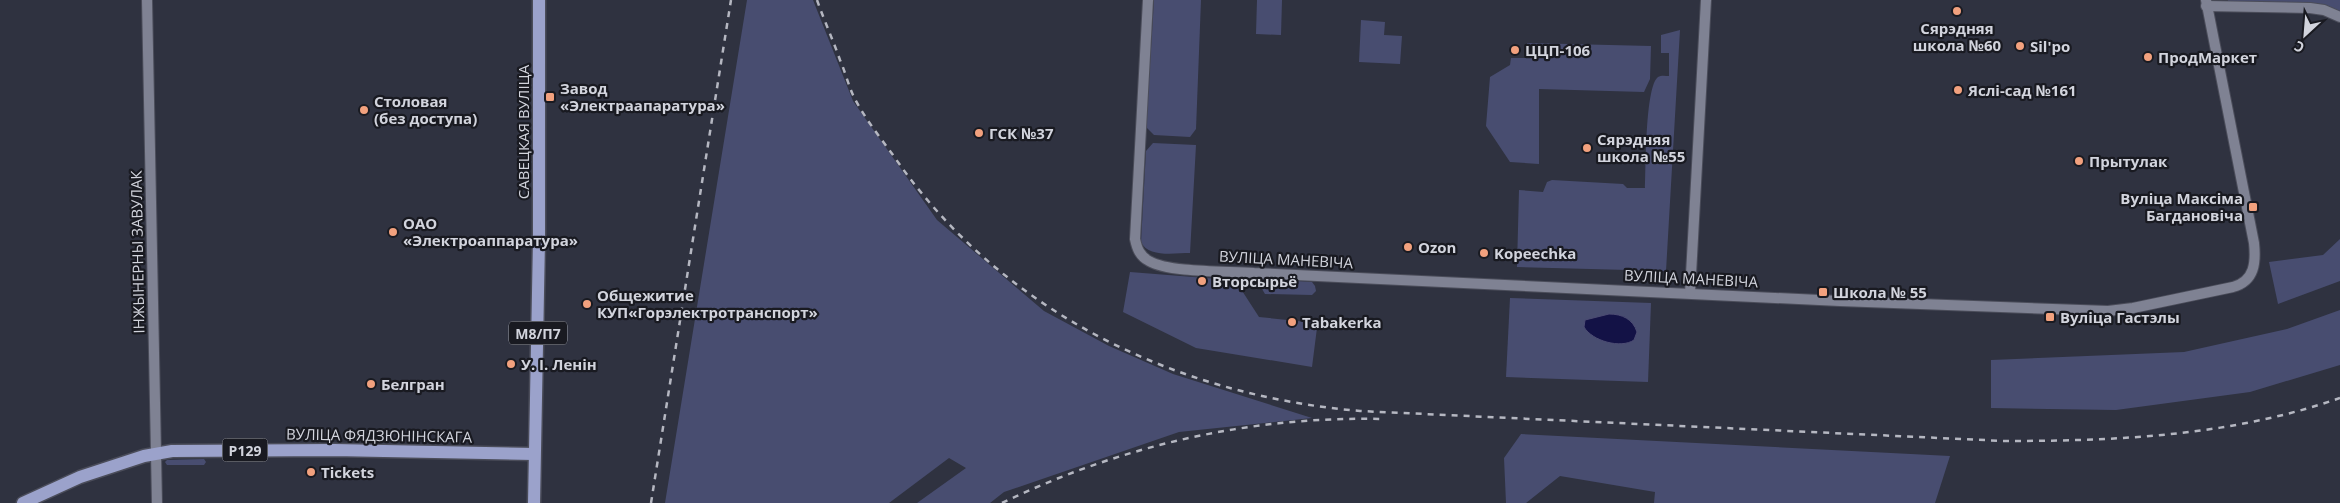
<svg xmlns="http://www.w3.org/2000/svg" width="2340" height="503" font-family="'Open Sans',sans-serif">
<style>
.green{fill:#484d70}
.water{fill:#131246;stroke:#4c4c73}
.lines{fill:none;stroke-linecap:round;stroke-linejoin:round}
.minor-casing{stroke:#4b4d5a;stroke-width:12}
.major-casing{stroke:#4b4d5a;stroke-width:15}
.minor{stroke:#7f8293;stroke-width:10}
.major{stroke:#9ba2cb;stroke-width:12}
.rail{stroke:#b5b7c1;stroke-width:2.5;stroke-dasharray:6 6;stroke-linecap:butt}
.poi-dot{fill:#f2a17e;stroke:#191a21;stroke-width:2}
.labels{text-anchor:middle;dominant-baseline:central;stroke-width:4.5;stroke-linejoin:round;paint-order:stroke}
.shield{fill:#191a21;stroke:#9a9ca5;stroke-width:1}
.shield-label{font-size:14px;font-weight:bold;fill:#d2d4dd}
.poi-label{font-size:15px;font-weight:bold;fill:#d2d4dd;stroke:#191a21;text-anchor:start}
.street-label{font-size:15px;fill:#d2d4dd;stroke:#191a21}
</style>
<rect width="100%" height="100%" fill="#2f3240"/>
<g class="green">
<polygon points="747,0 813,0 853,101 937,220 1044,311 1109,346 1173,374 1312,418 1179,432 1004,492 990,503 917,503 966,468 949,458 889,503 665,503"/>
<polygon points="1154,0 1201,0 1196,129 1190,137 1154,135 1146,127"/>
<polygon points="1257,0 1282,0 1281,35 1256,34"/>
<polygon points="2228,0 2340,0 2340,12 2228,4"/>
<polygon points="1361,20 1385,22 1384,35 1402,36 1400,64 1359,62"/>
<path d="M 1680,30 L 1666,271 L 1517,267 L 1519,190 L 1543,192 L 1547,182 L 1552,180 L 1623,184 L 1627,188 L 1645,188 C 1646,169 1645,87 1658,77 C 1661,75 1666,76 1669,76 L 1669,53 L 1661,53 L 1661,35 Z"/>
<polygon points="1527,43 1651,46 1650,79 1644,92 1539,89 1539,164 1510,162 1486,126 1490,77 1510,65 1511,58 1526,58"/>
<path d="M 1153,143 L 1196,145 L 1190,253 C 1175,253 1148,258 1141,242 L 1146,151 Z"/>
<polygon points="2340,239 2340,281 2278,304 2269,262 2323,255"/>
<polygon points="1130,272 1231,280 1237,283 1259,317 1307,322 1318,320 1312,367 1196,348 1123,312"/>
<polygon points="1268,279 1312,282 1315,286 1316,291 1312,295 1265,294 1262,289 1263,282"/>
<polygon points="1510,298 1651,303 1648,382 1506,377"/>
<polygon points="2340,310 2340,365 2250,392 2116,410 1991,408 1991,360 2184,352 2287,329"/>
<polygon points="1521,434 1950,456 1935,503 1654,503 1655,492 1560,476 1526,503 1506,503 1504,458"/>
<polygon points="204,459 206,462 204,465 167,465 165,462 167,460"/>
</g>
<path class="water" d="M 1609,314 C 1622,314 1633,319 1637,332 L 1634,340 C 1621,349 1592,341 1584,327 L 1585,320 Z"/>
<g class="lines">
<g class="minor-casing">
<g id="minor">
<polyline points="147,0 157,503"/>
<path d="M 1148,0 L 1135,239 C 1137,249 1140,256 1149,261 C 1169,273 1229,271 1254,273 L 1840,301 L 2108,311 L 2133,308 L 2233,287 C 2255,281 2256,262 2254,243 L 2206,0"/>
<polyline points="2206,6 2310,8 2324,10 2340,17"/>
<polyline points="1690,293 1706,0"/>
</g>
</g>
<g class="major-casing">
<g id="major">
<polyline points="23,503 80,477 144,456 172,451 334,450 534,454"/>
<polyline points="534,503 539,240 539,0"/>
</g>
</g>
<use href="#minor" class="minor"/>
<use href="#major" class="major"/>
<g class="rail">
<path d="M 817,0 C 824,20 833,40 840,60 C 845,71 848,84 853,95 C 863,116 879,136 893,155 C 1000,311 1174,395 1360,411 L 2004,441 C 2118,441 2231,436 2340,398"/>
<polyline points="651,503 731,0"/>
<path d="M 1002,503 C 1120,446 1250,416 1381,419"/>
</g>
</g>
<g class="poi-dot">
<circle cx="1957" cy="11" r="5"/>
<circle cx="2020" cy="46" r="5"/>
<circle cx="1515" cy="50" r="5"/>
<circle cx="2148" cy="57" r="5"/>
<circle cx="1958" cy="90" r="5"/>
<rect x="545" y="92" width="10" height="10" rx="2.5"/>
<circle cx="364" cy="110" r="5"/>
<circle cx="979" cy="133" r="5"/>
<circle cx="1587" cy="148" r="5"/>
<circle cx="2079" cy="161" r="5"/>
<rect x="2248" y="202" width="10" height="10" rx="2.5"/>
<circle cx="393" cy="232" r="5"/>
<circle cx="1408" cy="247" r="5"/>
<circle cx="1484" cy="253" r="5"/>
<circle cx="1202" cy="281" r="5"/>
<rect x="1818" y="287" width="10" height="10" rx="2.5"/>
<circle cx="587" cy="304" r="5"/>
<rect x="2045" y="312" width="10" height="10" rx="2.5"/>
<circle cx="1292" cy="322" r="5"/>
<circle cx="511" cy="364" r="5"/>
<circle cx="371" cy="384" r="5"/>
<circle cx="311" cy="472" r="5"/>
</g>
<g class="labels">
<g class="shield">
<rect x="509" y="321.5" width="58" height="23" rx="4"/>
<rect x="222.5" y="438.5" width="45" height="23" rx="4"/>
</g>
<g class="shield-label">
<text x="538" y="333">М8/П7</text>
<text x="245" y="450">Р129</text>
</g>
<g class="poi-label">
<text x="1957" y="28" text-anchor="middle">Сярэдняя<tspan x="1957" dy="17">школа №60</tspan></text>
<text x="2030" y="46">Sil'po</text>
<text x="1525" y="50">ЦЦП-106</text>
<text x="2158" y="57">ПродМаркет</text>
<text x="560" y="88">Завод<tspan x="560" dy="17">«Электраапаратура»</tspan></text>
<text x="1968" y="90">Яслі-сад №161</text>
<text x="374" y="101">Столовая<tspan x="374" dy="17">(без доступа)</tspan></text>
<text x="989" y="133">ГСК №37</text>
<text x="1597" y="139">Сярэдняя<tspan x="1597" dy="17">школа №55</tspan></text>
<text x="2089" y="161">Прытулак</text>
<text x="2243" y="198" text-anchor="end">Вуліца Максіма<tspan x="2243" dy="17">Багдановіча</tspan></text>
<text x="403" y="223">ОАО<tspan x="403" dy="17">«Электроаппаратура»</tspan></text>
<text x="1418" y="247">Ozon</text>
<text x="1494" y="253">Kopeechka</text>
<text x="1212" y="281">Вторсырьё</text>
<text x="1833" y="292">Школа № 55</text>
<text x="597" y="295">Общежитие<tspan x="597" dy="17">КУП«Горэлектротранспорт»</tspan></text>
<text x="2060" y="317">Вуліца Гастэлы</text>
<text x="1302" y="322">Tabakerka</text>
<text x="521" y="364">У. І. Ленін</text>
<text x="381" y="384">Белгран</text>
<text x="321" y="472">Tickets</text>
</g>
<g class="street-label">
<text transform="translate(523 132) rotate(-90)">САВЕЦКАЯ ВУЛІЦА</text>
<text transform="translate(137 252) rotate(-91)">ІНЖЫНЕРНЫ ЗАВУЛАК</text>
<text transform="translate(1286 259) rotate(3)">ВУЛІЦА МАНЕВІЧА</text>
<text transform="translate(1691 278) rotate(3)">ВУЛІЦА МАНЕВІЧА</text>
<text transform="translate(379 435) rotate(1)">ВУЛІЦА ФЯДЗЮНІНСКАГА</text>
</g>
</g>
<g transform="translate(2305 35) rotate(206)" stroke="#191a21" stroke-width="4" paint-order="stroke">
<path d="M0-4L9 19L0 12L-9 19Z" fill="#d2d4dd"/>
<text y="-8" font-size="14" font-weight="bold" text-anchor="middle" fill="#d2d4dd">С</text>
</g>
</svg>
